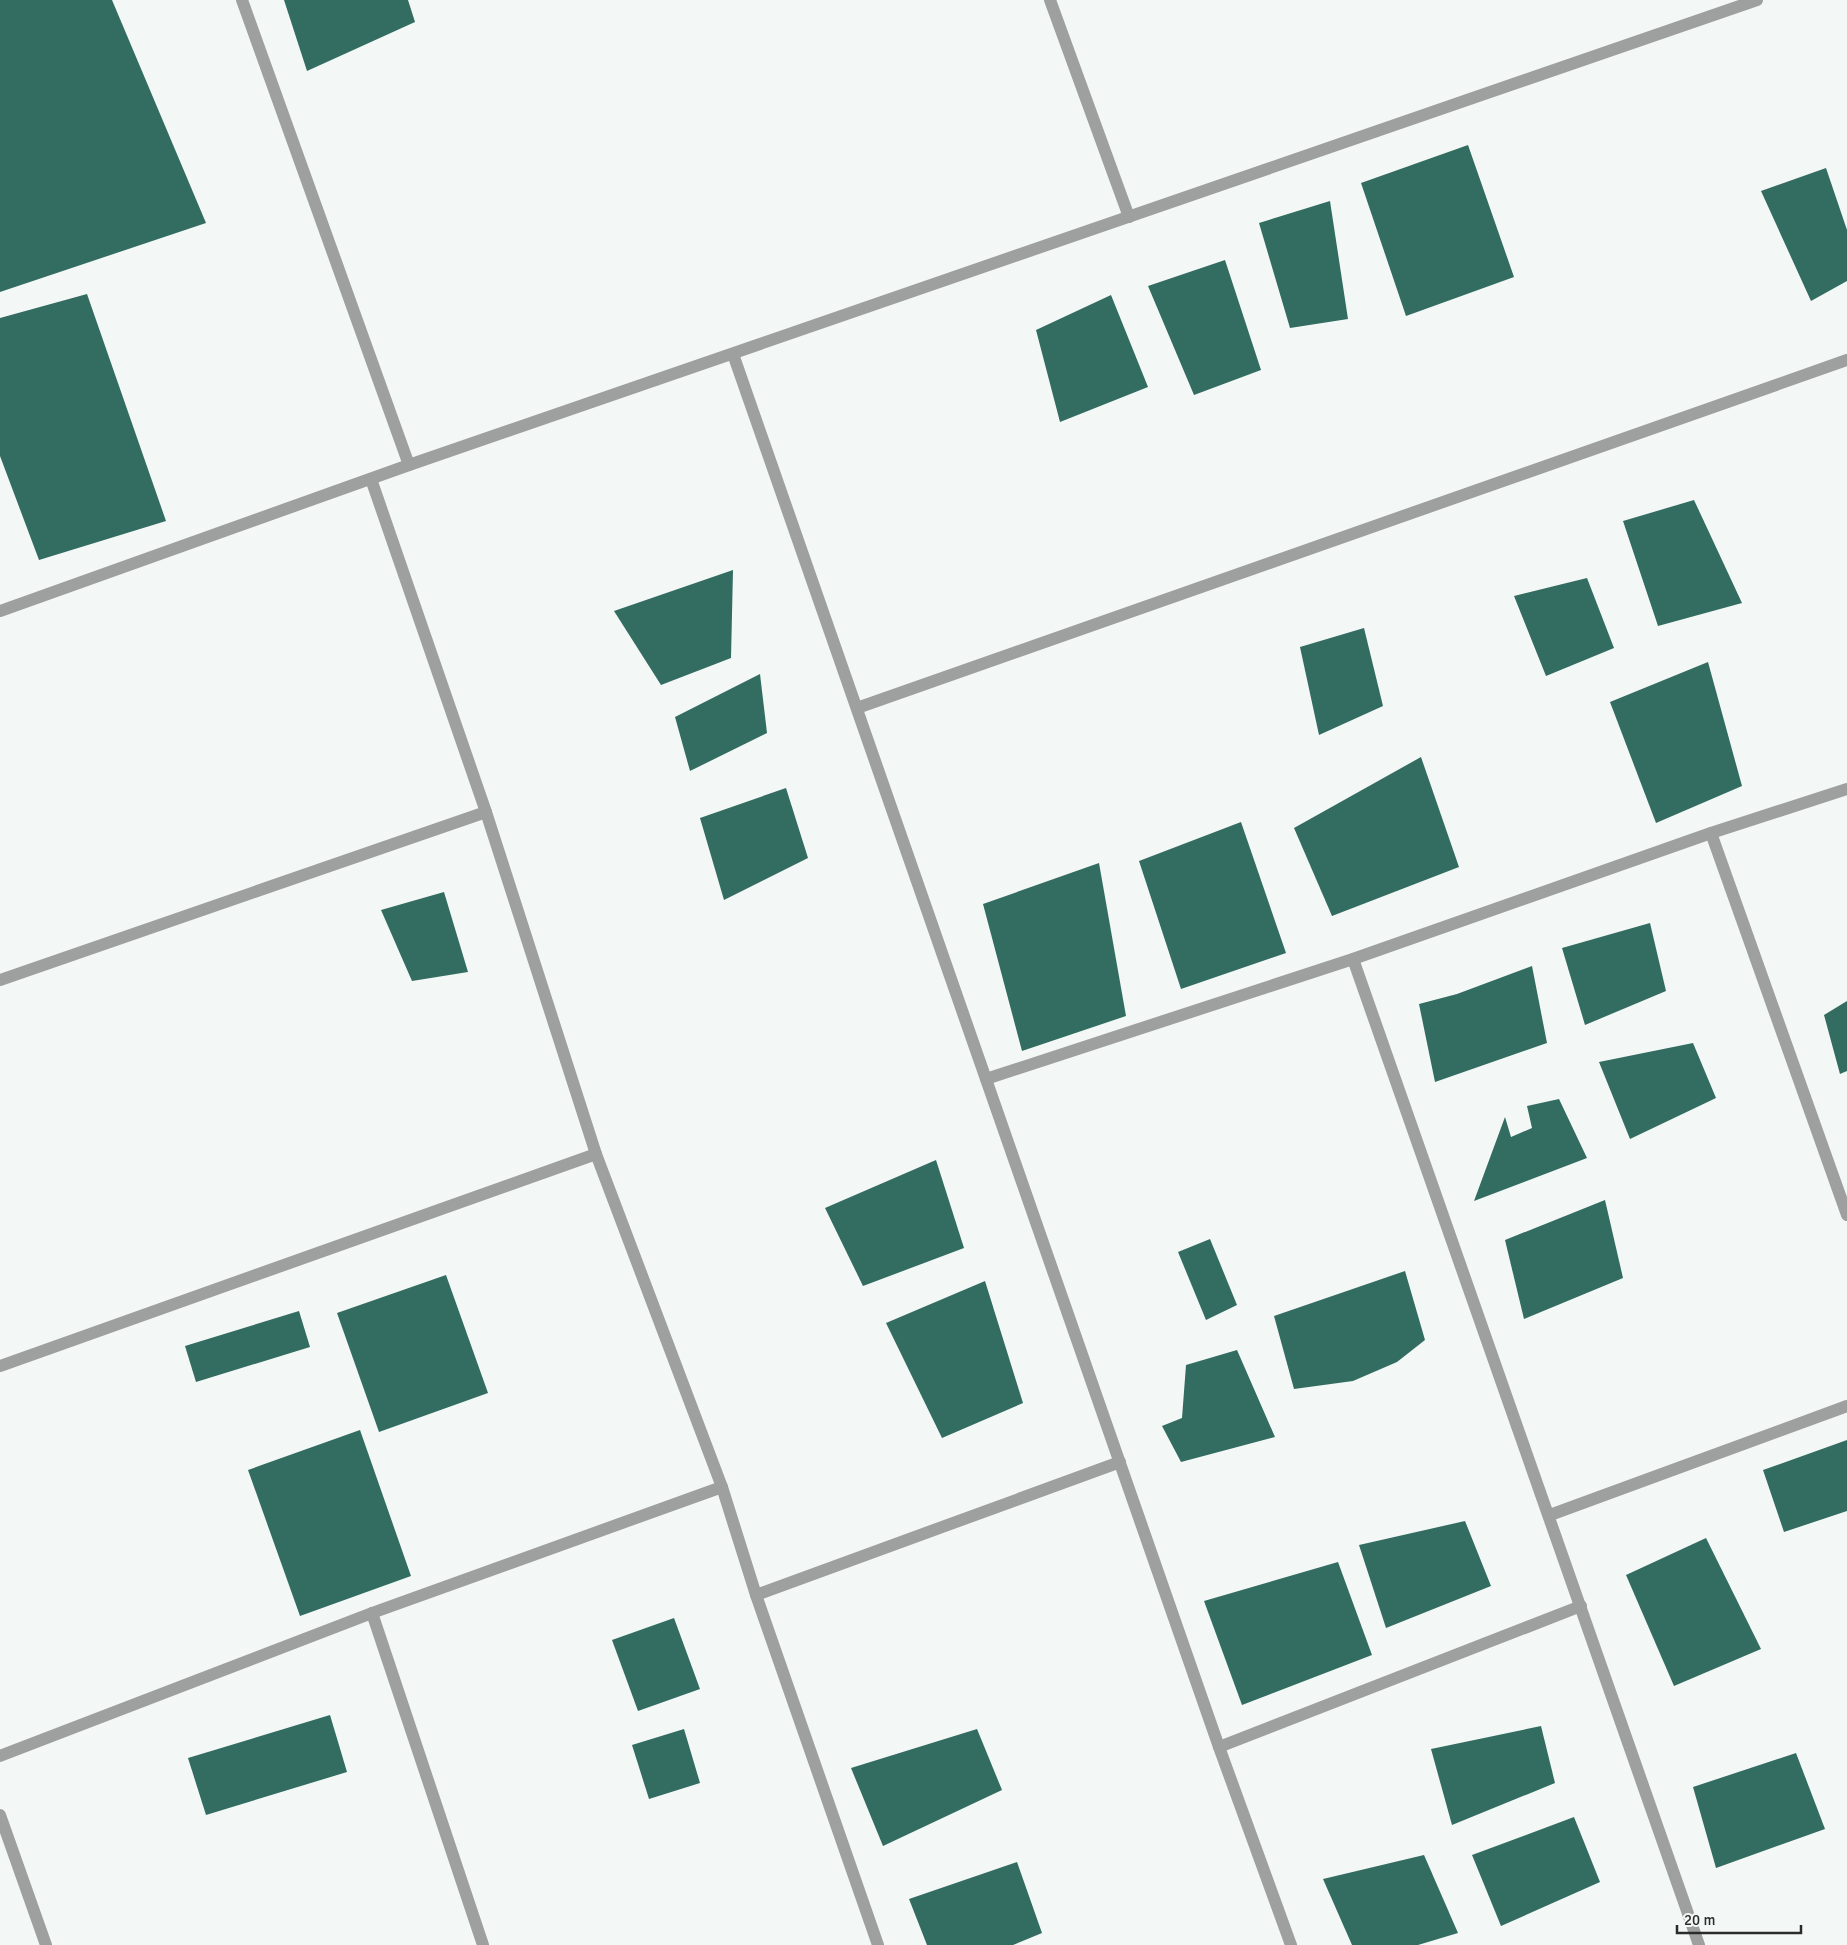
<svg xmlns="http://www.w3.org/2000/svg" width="1847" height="1945" font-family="Signika,sans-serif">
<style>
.building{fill:#336c60}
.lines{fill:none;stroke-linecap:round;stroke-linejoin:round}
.minor{stroke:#9ea0a0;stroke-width:12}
</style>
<rect width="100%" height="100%" fill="#f3f8f7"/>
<g class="building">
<polygon points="0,0 112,0 206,223 0,292"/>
<polygon points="284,0 408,0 415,22 307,71"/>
<polygon points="1468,145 1514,277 1406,316 1361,183"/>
<polygon points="1826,168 1847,230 1847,281 1811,301 1761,191"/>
<polygon points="1330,201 1348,319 1290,328 1259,223"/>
<polygon points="1225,260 1261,370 1194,395 1148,286"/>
<polygon points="87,294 166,521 39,560 0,456 0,318"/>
<polygon points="1111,295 1148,387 1060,422 1036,330"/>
<polygon points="1694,500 1742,603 1658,626 1623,521"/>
<polygon points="733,570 731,658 661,685 614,611"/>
<polygon points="1587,578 1614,648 1546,676 1514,596"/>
<polygon points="1364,628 1383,706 1319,735 1300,647"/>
<polygon points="1708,662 1742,786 1656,823 1610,702"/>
<polygon points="760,674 767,733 690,771 675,717"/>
<polygon points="1421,757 1459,867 1332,916 1294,828"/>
<polygon points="786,788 808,858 724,900 700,818"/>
<polygon points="1241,822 1286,953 1181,989 1139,861"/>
<polygon points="1099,863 1126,1016 1022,1051 983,904"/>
<polygon points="444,892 468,972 412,981 381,910"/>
<polygon points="1650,923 1666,991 1585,1025 1562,948"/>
<polygon points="1532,966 1547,1043 1435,1082 1419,1004 1457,994"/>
<polygon points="1847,1001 1847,1071 1840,1074 1824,1015"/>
<polygon points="1693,1043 1716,1098 1630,1139 1599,1062"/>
<polygon points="1559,1099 1587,1158 1474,1201 1505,1117 1511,1137 1532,1128 1527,1106"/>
<polygon points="936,1160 964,1248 863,1286 825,1208"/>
<polygon points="1605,1200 1623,1278 1524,1319 1505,1240"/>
<polygon points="1210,1239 1237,1305 1206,1320 1178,1252"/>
<polygon points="1405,1271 1425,1340 1397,1362 1353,1381 1294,1389 1274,1316"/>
<polygon points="446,1275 488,1393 379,1432 337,1313"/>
<polygon points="985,1281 1023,1403 942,1438 886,1323"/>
<polygon points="299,1311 310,1347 196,1382 185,1346"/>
<polygon points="1237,1350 1275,1437 1181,1462 1162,1426 1182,1418 1186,1365"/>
<polygon points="360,1430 411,1576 300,1616 248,1470"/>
<polygon points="1847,1440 1847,1511 1784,1532 1763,1470"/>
<polygon points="1465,1521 1491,1586 1386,1628 1359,1545"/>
<polygon points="1706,1538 1761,1649 1674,1686 1626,1575"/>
<polygon points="1338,1562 1372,1655 1242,1705 1204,1601"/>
<polygon points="674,1618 700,1689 638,1711 612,1640"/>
<polygon points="330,1715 347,1772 206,1815 188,1758"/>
<polygon points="1541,1726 1555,1783 1452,1825 1431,1749"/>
<polygon points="684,1729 700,1783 649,1799 632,1745"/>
<polygon points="977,1729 1002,1790 883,1846 851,1768"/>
<polygon points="1796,1753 1825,1829 1716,1868 1693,1787"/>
<polygon points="1574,1817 1600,1882 1501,1926 1472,1855"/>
<polygon points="1424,1855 1458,1933 1418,1945 1352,1945 1323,1879"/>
<polygon points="1017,1862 1042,1933 1013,1945 927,1945 909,1899"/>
</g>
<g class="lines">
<g class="minor">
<polyline points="242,0 409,465"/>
<polyline points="1050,0 1129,217"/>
<polyline points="733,354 1219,1747 1291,1945"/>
<polyline points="371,479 486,812 596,1154 722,1487 756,1595 878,1945"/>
<polyline points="0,611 409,465 1757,0"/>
<polyline points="857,708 1847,360"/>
<polyline points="1711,833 1847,1215"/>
<polyline points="1353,959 1699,1945"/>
<polyline points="0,980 486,812"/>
<polyline points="986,1079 1353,959 1711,833 1847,789"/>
<polyline points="0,1366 596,1154"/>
<polyline points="1550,1515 1847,1406"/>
<polyline points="756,1595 1120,1462"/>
<polyline points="372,1613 483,1945"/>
<polyline points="1219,1747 1581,1606"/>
<polyline points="0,1756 372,1613 722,1487"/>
<polyline points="0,1815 46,1945"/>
</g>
</g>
<path d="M1677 1925v8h124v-8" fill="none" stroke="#2a2c2c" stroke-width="2.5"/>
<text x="1684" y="1925" font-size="15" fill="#2a2c2c" stroke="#f3f8f7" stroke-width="4" paint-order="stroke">20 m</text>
</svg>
